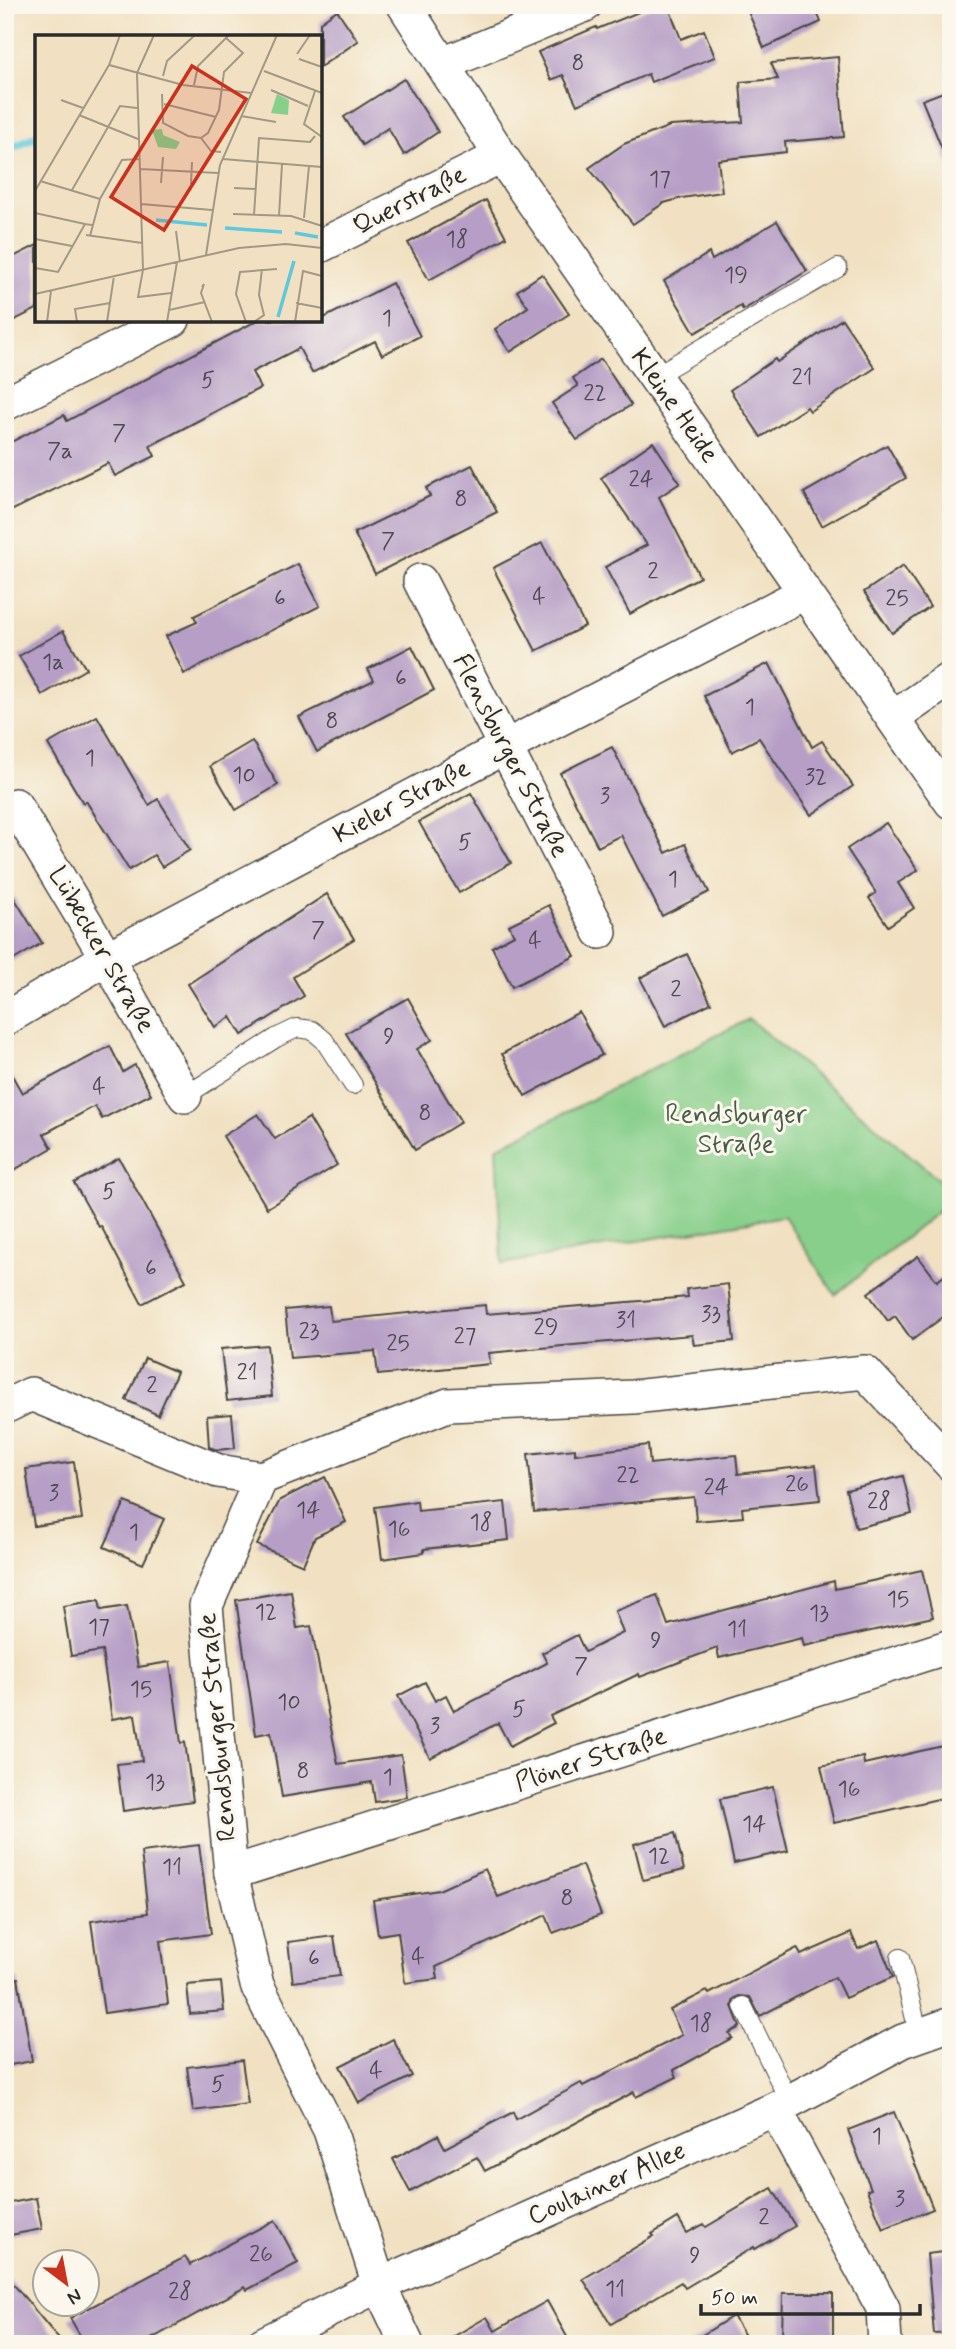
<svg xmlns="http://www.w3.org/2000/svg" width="956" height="2349" font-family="Mynerve,sans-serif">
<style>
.green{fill:#88cf8b;stroke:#5a7d5b;stroke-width:2}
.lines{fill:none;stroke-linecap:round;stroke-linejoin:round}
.stream{stroke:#5fc8db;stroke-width:9}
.building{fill:#b69ec6}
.lane-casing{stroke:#494642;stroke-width:20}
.street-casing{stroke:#494642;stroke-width:36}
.lane{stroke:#fff;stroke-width:18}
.street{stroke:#fff;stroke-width:33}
.labels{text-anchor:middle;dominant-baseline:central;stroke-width:6;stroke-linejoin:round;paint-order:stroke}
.number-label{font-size:23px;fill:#4e4852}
.street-label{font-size:26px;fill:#2b2b2b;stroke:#fbf7ec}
.park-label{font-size:26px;fill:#475c48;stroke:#fbf7ec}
.inset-river{fill:none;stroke:#5fc8db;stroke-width:3.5}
.inset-road{fill:none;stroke:#a29886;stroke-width:2}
.view{fill:#c8321e;fill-opacity:0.15;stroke:#c8321e;stroke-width:3.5}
.inset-edge{fill:none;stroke:#2b2b2b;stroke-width:3.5}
</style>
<rect width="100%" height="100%" fill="#fbf7ec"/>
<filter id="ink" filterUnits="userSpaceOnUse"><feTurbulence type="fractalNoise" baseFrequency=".0143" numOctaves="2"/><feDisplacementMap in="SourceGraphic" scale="14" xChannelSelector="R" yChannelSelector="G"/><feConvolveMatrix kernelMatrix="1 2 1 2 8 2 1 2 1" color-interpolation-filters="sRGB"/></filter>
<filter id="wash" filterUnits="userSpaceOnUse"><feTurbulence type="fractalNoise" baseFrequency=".00686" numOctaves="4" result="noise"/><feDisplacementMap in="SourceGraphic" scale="28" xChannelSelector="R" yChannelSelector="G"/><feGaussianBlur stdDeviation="1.57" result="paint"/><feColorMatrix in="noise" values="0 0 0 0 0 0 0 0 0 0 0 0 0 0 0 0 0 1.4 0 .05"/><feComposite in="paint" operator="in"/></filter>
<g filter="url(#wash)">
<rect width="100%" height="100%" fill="#f1e1c2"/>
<polygon class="green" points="749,1019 951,1190 951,1201 835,1295 784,1216 502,1264 496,1148"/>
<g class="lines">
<polyline class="stream" points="5,151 37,136"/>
</g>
<g id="blocks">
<g class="building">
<polygon points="656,5 668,5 681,39 704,30 715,57 651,82 648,74 577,105 563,75 551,80 538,52 596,27 597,29"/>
<polygon points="745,5 814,5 821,22 764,48"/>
<polygon points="337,10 358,41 320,67 320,22"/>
<polygon points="838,57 844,137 785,142 786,152 718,160 722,192 682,198 664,203 633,224 589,168 624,144 670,126 743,122 740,82 778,79 771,63"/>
<polygon points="404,79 438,132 404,155 388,128 362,145 344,117"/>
<polygon points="951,89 951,168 950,168 922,100"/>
<polygon points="486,200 506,237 429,280 408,243"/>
<polygon points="777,221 807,271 743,310 741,306 695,333 664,281 709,253 712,260"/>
<polygon points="37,245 37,309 5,325 5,261"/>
<polygon points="542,274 569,314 510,352 495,329 528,307 517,291"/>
<polygon points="392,283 420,336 382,355 375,341 312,373 299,348 252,372 260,388 150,446 155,456 115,476 108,463 5,514 5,445 64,415 67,421 258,320 320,320"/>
<polygon points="842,319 875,368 810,411 807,407 761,437 730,390 775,359 777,362"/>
<polygon points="601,359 631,405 577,440 552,403 578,386 573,378"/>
<polygon points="653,442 680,483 659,497 700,577 630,614 605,567 647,545 601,478"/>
<polygon points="887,445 906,478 822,526 804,493"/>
<polygon points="472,465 497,512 375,574 354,533 430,496 426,488"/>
<polygon points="542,543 585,626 536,651 493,568"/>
<polygon points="298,564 320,606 184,674 166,636 197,622 194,616"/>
<polygon points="903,566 930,607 892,633 864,592"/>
<polygon points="63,631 86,669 42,695 19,656"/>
<polygon points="412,646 434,690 317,752 299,717 374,680 368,669"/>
<polygon points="769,663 812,747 822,741 853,786 811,815 759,738 732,752 704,696"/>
<polygon points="97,716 149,805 158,799 190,850 162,867 154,855 129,870 86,801 83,803 48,744"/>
<polygon points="252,741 278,785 236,810 210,766"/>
<polygon points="612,747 666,853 685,844 709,892 662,916 621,835 598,847 560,773"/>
<polygon points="471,793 511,863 459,893 419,822"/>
<polygon points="886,823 918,870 898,883 914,908 888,926 869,898 876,893 847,849"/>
<polygon points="5,883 42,943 5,965"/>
<polygon points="327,894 354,939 293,977 304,996 242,1035 231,1017 215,1027 188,984"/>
<polygon points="549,905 575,956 512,987 492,947 514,935 509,925"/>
<polygon points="687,954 711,1003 665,1026 640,978"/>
<polygon points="408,998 432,1040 417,1049 461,1122 415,1150 346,1033"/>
<polygon points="579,1012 602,1055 525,1096 502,1054"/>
<polygon points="110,1046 123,1072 135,1065 151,1094 102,1119 95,1106 44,1134 52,1148 14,1170 5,1153 5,1063 22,1093"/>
<polygon points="258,1114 275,1139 309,1118 337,1165 267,1208 223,1136"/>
<polygon points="119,1158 186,1281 142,1304 101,1226 99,1227 74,1183"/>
<polygon points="918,1256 937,1281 951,1271 951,1311 912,1340 895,1316 888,1321 868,1293"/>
<polygon points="728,1284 734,1341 694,1345 692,1335 573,1345 489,1353 490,1364 378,1375 375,1351 290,1358 285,1310 329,1306 331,1321 485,1305 486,1314 688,1297 687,1289"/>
<polygon points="267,1345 272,1396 227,1401 221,1349"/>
<polygon points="145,1358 177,1372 158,1415 126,1400"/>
<polygon points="232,1414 235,1448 217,1450 209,1447 207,1416"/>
<polygon points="648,1445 650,1464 736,1455 738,1474 816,1465 820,1500 742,1508 743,1517 696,1521 694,1497 534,1512 528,1454 575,1449 575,1454"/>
<polygon points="74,1462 82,1519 34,1526 26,1469"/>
<polygon points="903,1476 912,1514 856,1528 846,1490"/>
<polygon points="325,1477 346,1522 315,1537 303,1565 257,1545 280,1500"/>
<polygon points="417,1501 418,1511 505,1502 509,1540 424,1549 424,1553 382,1559 375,1507"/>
<polygon points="125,1502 164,1519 143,1564 104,1547"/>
<polygon points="922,1570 933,1617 804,1646 802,1638 719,1658 717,1648 640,1677 639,1674 550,1716 554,1723 510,1746 498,1723 430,1758 398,1696 425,1682 435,1701 446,1695 454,1711 547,1663 542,1653 577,1635 585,1652 623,1633 615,1611 657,1595 668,1625 834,1581 835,1589"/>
<polygon points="291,1591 297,1628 311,1626 338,1764 401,1755 407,1797 375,1802 372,1782 282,1797 271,1732 256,1735 236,1600"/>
<polygon points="99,1600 101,1610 127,1606 138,1667 170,1662 181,1743 185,1742 193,1801 123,1811 117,1764 142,1761 135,1715 112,1719 102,1651 71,1656 63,1606"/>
<polygon points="947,1745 951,1760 951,1796 834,1823 821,1766 863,1757 864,1764"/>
<polygon points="773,1787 788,1851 734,1863 720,1799"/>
<polygon points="675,1833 684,1870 643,1880 634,1844"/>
<polygon points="199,1845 211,1934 160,1941 168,2004 104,2013 91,1921 148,1913 141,1852"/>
<polygon points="582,1865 601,1915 553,1933 546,1915 436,1967 438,1979 405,1983 398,1932 378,1935 373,1900 439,1890 485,1869 498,1897"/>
<polygon points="851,1933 858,1949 878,1940 893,1977 845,1998 835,1977 760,2016 750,1997 739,1996 734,1999 732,2006 740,2027 729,2033 732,2038 674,2070 677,2077 636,2097 634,2092 485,2171 477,2157 410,2192 393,2159 438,2135 445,2148 513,2112 516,2119 581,2083 583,2086 682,2035 670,2010 707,1991 709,1994 797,1948 801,1955"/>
<polygon points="334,1936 340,1976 293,1982 288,1942"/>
<polygon points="18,1978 32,2061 5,2066 5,1980"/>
<polygon points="221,1982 224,2011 190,2014 187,1985"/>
<polygon points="393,2039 412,2076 359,2103 340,2066"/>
<polygon points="242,2060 248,2104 193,2111 187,2067"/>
<polygon points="894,2112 933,2209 883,2229 867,2190 871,2189 848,2130"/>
<polygon points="772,2188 795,2226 755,2249 754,2247 685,2288 681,2282 611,2324 583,2279 654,2236 652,2234 678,2218 687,2233 704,2224 706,2227"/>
<polygon points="36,2198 42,2229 5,2236 5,2204"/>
<polygon points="275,2220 298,2263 247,2290 245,2287 142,2344 85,2344 70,2318 185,2257 190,2265"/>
<polygon points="951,2251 951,2333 934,2334 927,2254"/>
<polygon points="5,2274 63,2344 5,2344"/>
<polygon points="783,2293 833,2293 833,2337 782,2337"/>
<polygon points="547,2301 571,2344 441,2344 487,2317 495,2331"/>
<polygon points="733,2316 750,2344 688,2344"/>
</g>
</g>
</g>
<g filter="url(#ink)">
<use href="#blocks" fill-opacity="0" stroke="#494642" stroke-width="2"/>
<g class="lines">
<g class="lane-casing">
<g id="lane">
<polyline points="653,377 838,268"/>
<polyline points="185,1096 276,1038 297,1028 312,1030 324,1040 353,1085"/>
<polyline points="900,1958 919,2035"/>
<polyline points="743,2006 789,2101"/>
</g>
</g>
<g class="street-casing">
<g id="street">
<polyline points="404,5 501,156 951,802"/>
<polyline points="443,64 585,5"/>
<polyline points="320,246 501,156"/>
<polyline points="5,404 173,320"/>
<polyline points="420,581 600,932"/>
<polyline points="893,718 951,678"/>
<polyline points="15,805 107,958 185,1096"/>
<polyline points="5,1019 107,958 505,747 804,593"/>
<polyline points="5,1407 31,1394 218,1471 261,1478"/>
<polyline points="231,1873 951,1646"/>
<polyline points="775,2109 883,2308 885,2344"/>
<polyline points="263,2344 379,2285 775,2109 903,2041 951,2024"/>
<polyline points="407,2344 379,2285 330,2130 257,1985 231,1873 206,1606 261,1478 448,1405 633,1397 865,1372 951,1464"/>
</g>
</g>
<use href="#lane" class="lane"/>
<use href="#street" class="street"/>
</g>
</g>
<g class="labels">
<g class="number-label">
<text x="578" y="64">8</text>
<text x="660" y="180">17</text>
<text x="457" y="240">18</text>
<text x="736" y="276">19</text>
<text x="387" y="319">1</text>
<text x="802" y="378">21</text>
<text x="208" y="381">5</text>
<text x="595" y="394">22</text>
<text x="119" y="434">7</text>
<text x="60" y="452">7a</text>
<text x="641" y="480">24</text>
<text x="461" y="500">8</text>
<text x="388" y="542">7</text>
<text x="653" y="572">2</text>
<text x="539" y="597">4</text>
<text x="280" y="599">6</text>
<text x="897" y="599">25</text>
<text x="53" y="663">1a</text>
<text x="401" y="679">6</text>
<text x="750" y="708">1</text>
<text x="332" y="722">8</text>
<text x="90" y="759">1</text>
<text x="244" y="776">10</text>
<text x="816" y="778">32</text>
<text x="605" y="797">3</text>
<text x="465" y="843">5</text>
<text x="673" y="880">1</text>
<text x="318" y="931">7</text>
<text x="535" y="941">4</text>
<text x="676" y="990">2</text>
<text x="389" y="1037">9</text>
<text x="99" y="1087">4</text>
<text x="425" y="1114">8</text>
<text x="109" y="1192">5</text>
<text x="151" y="1269">6</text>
<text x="711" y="1315">33</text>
<text x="626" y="1321">31</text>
<text x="546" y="1328">29</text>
<text x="309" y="1332">23</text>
<text x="465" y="1337">27</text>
<text x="398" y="1344">25</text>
<text x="247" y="1373">21</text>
<text x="152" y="1386">2</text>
<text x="628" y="1476">22</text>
<text x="797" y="1485">26</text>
<text x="716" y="1488">24</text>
<text x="54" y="1494">3</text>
<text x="879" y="1502">28</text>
<text x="308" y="1511">14</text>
<text x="481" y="1523">18</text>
<text x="399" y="1530">16</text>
<text x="134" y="1533">1</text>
<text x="898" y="1600">15</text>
<text x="266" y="1613">12</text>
<text x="819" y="1614">13</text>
<text x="99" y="1628">17</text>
<text x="737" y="1630">11</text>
<text x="656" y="1641">9</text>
<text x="581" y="1667">7</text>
<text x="141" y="1690">15</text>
<text x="289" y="1703">10</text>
<text x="519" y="1710">5</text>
<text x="435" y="1727">3</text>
<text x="303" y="1772">8</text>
<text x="388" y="1778">1</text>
<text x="155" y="1783">13</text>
<text x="849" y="1790">16</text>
<text x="754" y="1825">14</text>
<text x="659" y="1857">12</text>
<text x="172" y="1868">11</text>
<text x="567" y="1899">8</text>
<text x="418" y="1957">4</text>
<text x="314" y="1959">6</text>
<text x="701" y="2024">18</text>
<text x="376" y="2071">4</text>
<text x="218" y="2085">5</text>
<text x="877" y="2137">1</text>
<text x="900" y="2200">3</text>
<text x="764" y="2218">2</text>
<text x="261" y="2255">26</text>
<text x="695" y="2256">9</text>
<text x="615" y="2290">11</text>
<text x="180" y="2292">28</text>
</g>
<g class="street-label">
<text transform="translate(410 201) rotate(-27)">Querstraße</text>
<text transform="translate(674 406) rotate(55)">Kleine Heide</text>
<text transform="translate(510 756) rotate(63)">Flensburger Straße</text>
<text transform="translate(402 802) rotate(-28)">Kieler Straße</text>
<text transform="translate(101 950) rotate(60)">Lübecker Straße</text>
<text transform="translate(218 1727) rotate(-95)">Rendsburger Straße</text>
<text transform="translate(591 1760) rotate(-18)">Plöner Straße</text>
<text transform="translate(607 2184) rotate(-24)">Coulainer Allee</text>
</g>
<g class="park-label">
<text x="736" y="1115">Rendsburger<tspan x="736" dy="30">Straße</tspan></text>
</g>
</g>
<g transform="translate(35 35)">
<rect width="287" height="287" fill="#f1e1c2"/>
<path d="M 242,59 L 254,65 L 253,80 L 236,78 ZM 127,94 L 128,100 L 145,107 L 141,114 L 123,112 L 117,95 Z" fill="#88cf8b"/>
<path class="inset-river" d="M 121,185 L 172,190M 190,193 L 247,197M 260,198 L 283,202M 243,282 L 259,226"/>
<path class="inset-road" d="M 119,0 L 102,38 L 108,235 L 103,262 L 136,258M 262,19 L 275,0M 264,24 L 287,32M 74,30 L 85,0M 229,36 L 287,58M 128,41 L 132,26 L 160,0M 159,50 L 163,31 L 194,0M 236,55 L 273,71M 280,56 L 269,89 L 287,102M 127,59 L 128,88 L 153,101 L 166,103 L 173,98 L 184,75 L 189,37 L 208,18 L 191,3M 26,65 L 48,73M 129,69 L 181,82M 44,80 L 103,104M 206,81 L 241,87M 166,103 L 176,116 L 186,117M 188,124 L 287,132M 105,134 L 183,138M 5,146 L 65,164M 126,148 L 128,122M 156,149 L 157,127M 199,153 L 220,154M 37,155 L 85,71 L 102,73M 0,156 L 74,30 L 148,50 L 216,58M 106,169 L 177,175M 0,178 L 50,189M 198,179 L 256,181 L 287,191M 219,180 L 224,103 L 275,107 L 280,101M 244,181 L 247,129M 269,183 L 274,131M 141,196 L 145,227M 51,200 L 107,208M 55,201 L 65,164 L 87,125 L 104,124M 0,204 L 37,211M 171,220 L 185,130 L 242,0M 0,233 L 23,237 L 50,189 L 57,190M 167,252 L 169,249 L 166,258 L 177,287M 0,259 L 204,213 L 251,209 L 287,213M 261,268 L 287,273M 134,275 L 170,267M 12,287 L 16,256M 42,287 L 40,274 L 75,268M 72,287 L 79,241M 98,287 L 126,287M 132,287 L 142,227M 211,287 L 201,259 L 205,237 L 242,234M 219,287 L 229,280 L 224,260 L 227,234M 260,287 L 268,236 L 287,241"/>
<path class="view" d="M 157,31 L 211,64 L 129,195 L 76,162 Z"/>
<rect width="287" height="287" class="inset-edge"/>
</g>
<rect width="956" height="2349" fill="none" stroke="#fbf7ec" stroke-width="28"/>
<g transform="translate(66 2283) rotate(148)"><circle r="33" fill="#fbf7ec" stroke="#a8a59f" stroke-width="2"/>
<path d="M0-5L12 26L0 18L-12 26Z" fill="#c8321e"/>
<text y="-10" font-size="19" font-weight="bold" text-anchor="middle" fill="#2b2b2b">N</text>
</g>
<path d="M701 2304v10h219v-10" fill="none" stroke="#2b2b2b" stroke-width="3.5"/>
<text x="711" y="2304" font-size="21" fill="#2b2b2b" stroke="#fbf7ec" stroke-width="5" paint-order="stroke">50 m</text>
</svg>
